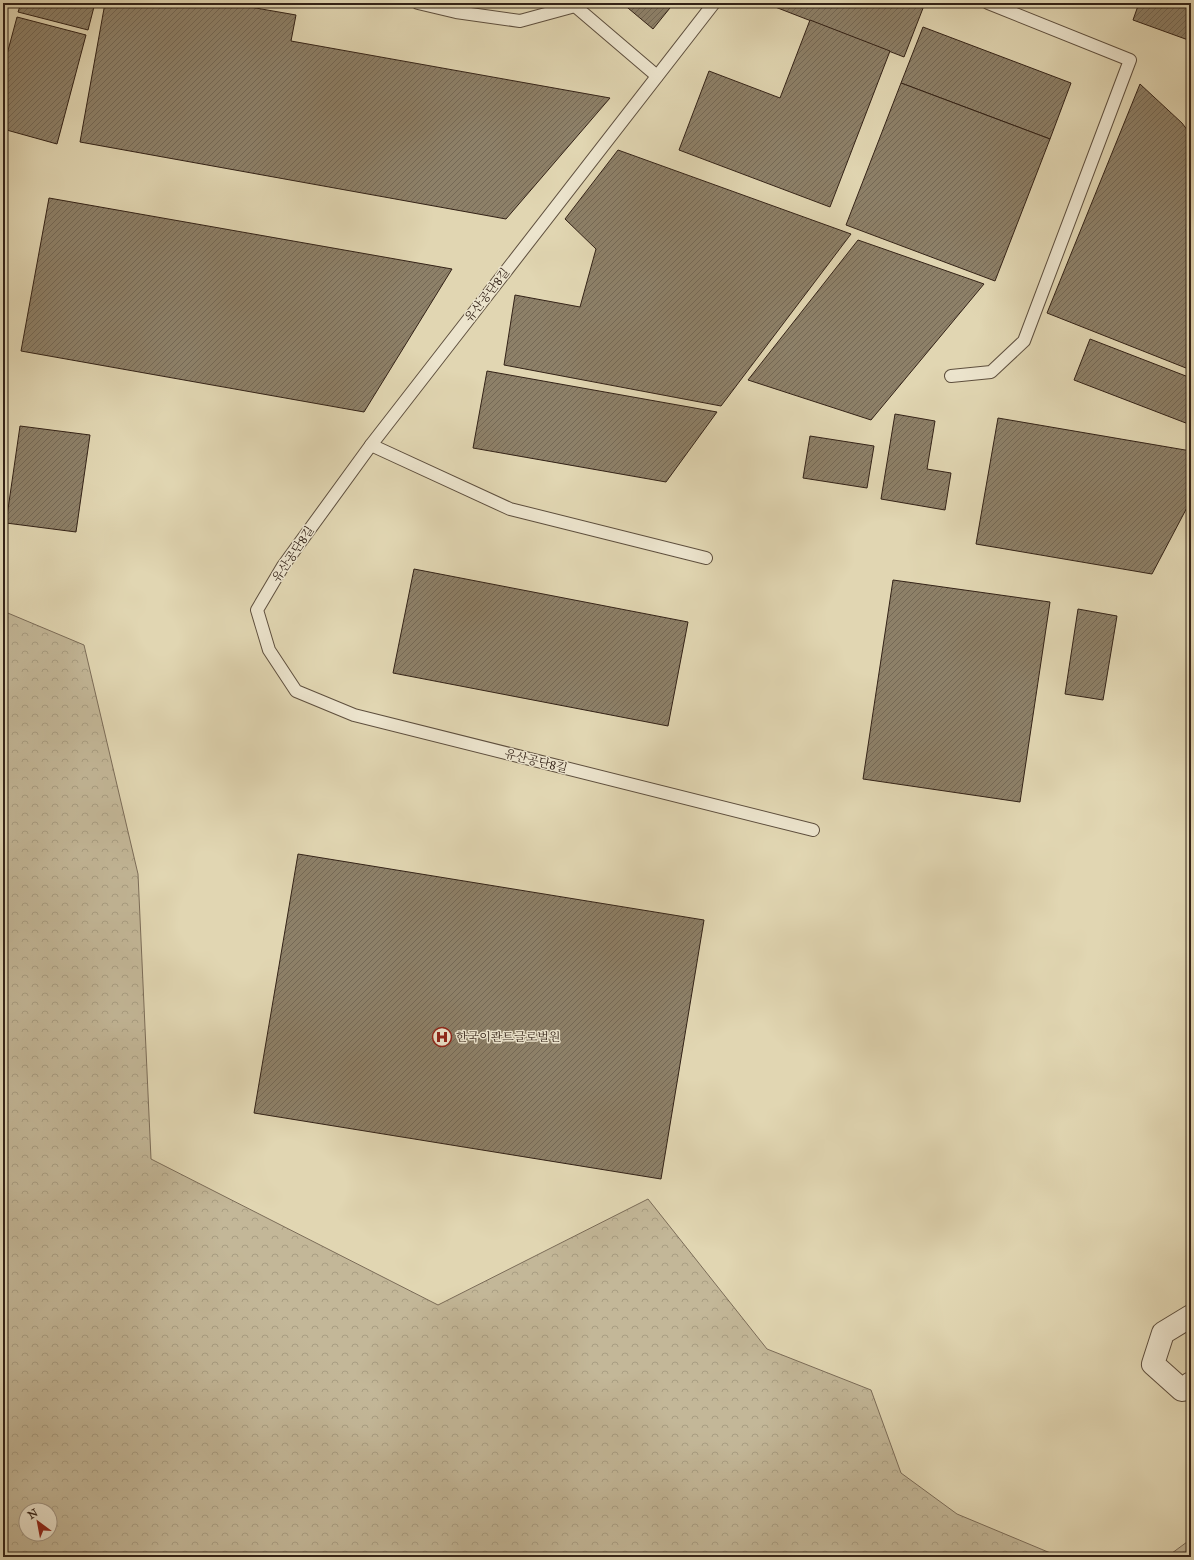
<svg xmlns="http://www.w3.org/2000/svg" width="1194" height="1560" font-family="'IM FELL Great Primer','Noto Serif KR',serif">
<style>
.forest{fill:url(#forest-crowns);stroke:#7b6c58;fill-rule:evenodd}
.building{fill:url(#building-hatch);stroke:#332217}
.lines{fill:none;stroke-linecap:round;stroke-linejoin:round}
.service-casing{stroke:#5e4f3e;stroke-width:14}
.minor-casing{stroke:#5e4f3e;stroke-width:24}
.service{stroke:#ece4cd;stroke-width:12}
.minor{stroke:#ece4cd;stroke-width:22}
.labels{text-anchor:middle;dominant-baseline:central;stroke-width:3;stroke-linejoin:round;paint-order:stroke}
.street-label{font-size:12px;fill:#332217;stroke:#ece4cd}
.poi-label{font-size:12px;fill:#332217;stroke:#ece4cd;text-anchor:start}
</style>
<defs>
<pattern id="forest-crowns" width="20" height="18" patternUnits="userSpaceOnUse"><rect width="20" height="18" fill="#c3b798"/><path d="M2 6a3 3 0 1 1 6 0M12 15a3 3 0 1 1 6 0" fill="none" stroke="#a89d82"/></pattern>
<pattern id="building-hatch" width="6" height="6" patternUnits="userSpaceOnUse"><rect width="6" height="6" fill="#8d8068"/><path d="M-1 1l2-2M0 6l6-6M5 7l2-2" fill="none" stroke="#746855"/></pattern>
</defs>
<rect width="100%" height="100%" fill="#e1d6b2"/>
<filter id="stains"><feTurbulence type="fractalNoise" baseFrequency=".005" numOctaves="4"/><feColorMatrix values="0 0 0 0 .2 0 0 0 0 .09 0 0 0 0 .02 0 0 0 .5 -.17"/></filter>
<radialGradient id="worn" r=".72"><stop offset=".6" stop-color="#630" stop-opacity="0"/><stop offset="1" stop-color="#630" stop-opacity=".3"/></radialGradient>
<g class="forest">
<path d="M 3,611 L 84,645 L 138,874 L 151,1159 L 438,1305 L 648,1199 L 767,1349 L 871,1390 L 901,1473 L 957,1514 L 1060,1557 L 3,1557 ZM 26,1510 L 50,1510 L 50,1534 L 26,1534 Z"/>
<polygon points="1191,1539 1191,1557 1165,1557 1168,1556"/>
</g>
<g class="building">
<polygon points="21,3 95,3 88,30 18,12"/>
<polygon points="105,3 227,3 296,15 291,41 610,98 506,219 80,142"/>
<polygon points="622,3 674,3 653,29"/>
<polygon points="771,3 925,3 904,57 770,5"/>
<polygon points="1139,3 1191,3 1191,41 1133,20"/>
<polygon points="17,17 86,35 57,144 3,129 3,69"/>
<polygon points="810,20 890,51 830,207 679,150 709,71 780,98"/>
<polygon points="923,27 1071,83 1050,139 901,83"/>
<polygon points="901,83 1050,139 995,281 846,225"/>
<polygon points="1140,84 1182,123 1191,135 1191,216 1186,230 1191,232 1191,370 1047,313"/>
<polygon points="618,150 851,234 721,406 504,365 515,295 580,307 596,249 565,219"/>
<polygon points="49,198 452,269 364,412 21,351"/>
<polygon points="858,240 984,284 871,420 748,380"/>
<polygon points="1090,339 1191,378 1191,425 1074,380"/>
<polygon points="487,371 717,412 666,482 473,448"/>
<polygon points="895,414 935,421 927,469 951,473 945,510 881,499"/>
<polygon points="998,418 1191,451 1191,500 1152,574 976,544"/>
<polygon points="20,426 90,435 76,532 6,523"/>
<polygon points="810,436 874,446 867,488 803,478"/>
<polygon points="414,569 688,622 668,726 393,673"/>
<polygon points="893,580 1050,602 1020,802 863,779"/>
<polygon points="1078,609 1117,616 1103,700 1065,694"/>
<polygon points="298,854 704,920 661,1179 254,1113"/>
</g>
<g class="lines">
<g class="service-casing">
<g id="service">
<polyline points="418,3 456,12 520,21 575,6 577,3"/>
<polyline points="714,3 371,445 283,566 257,610 269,650 296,691 354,715 813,830"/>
<polyline points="575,6 657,76"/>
<polyline points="951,376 991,372 1024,341 1130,60 988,3"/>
<polyline points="371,445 510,509 706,558"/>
</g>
</g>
<g class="minor-casing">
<polyline id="minor" points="1191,1316 1163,1333 1153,1364 1182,1390 1191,1383"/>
</g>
<use href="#service" class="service"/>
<use href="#minor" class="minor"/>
</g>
<defs>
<g id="hospital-ring" transform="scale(1)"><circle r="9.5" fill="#ece4cd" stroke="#8f2418" stroke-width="1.5"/><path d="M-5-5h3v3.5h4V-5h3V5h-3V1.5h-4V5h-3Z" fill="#8f2418"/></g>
</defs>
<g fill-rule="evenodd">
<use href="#hospital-ring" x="442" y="1037"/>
</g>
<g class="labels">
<g class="street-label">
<text transform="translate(487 295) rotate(-52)">유산공단8길</text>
<text transform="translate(293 554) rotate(-56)">유산공단8길</text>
<text transform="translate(536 761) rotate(14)">유산공단8길</text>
</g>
<g class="poi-label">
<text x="456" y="1037">한국이콴트글로벌원</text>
</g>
</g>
<rect width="1194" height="1560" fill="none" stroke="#e1d6b2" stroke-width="16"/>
<rect x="4" y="4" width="1186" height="1552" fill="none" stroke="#332217" stroke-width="2"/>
<rect x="8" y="8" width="1178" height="1544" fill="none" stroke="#332217"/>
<g transform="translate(38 1522) rotate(328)"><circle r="19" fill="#ece4cd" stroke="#a29684"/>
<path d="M0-3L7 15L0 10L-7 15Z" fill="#8f2418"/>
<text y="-6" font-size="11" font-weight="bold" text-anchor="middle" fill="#332217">N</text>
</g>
<rect width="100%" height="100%" filter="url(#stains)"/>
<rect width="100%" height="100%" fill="url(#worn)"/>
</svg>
